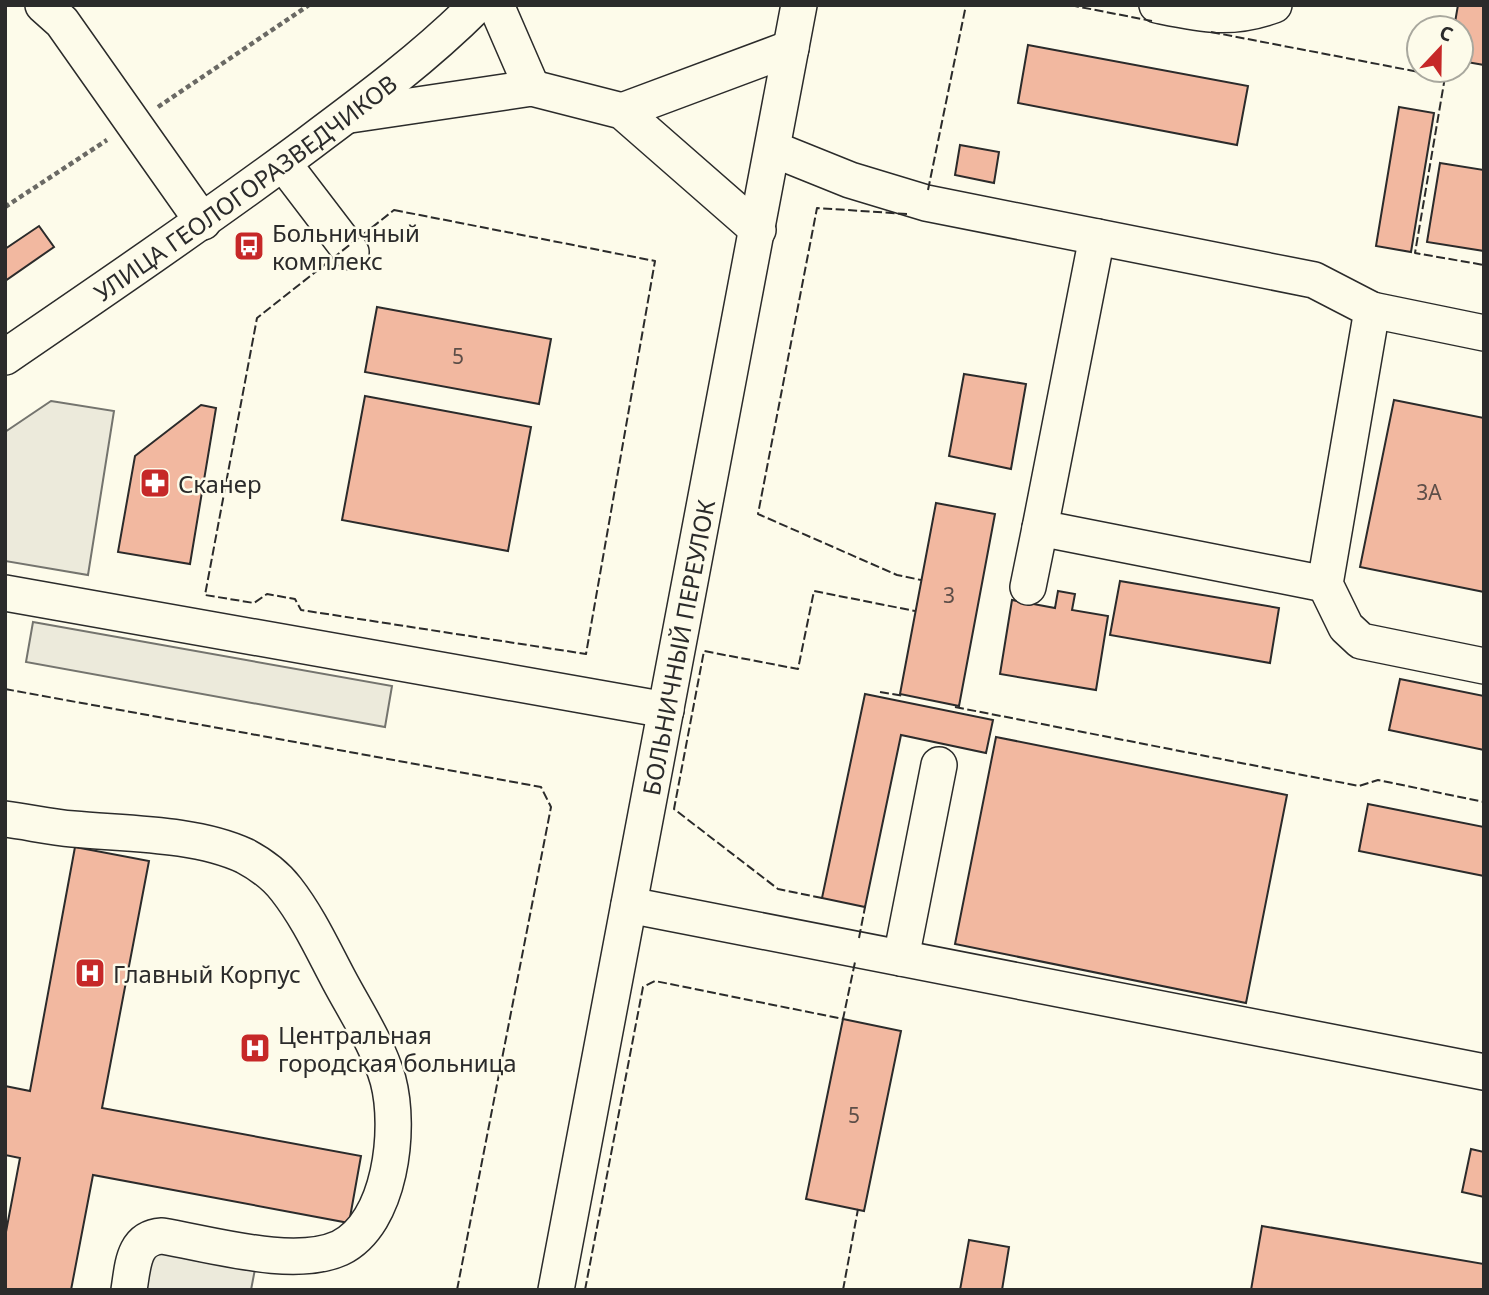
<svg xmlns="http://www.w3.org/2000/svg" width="1489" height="1295" font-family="'Noto Sans',sans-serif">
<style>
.parking{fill:#eceadb;stroke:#74746e;stroke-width:2}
.building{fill:#f2b8a0;stroke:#2b2b2b;stroke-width:2}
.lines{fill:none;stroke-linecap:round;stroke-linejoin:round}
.minor-casing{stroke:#2b2b2b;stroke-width:38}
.path{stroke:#6a6964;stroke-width:4.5;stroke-dasharray:5 3.5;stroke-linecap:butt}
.minor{stroke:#fdfbea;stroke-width:35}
.fence{stroke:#2b2b2b;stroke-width:2;stroke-dasharray:9 3.5;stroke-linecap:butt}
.labels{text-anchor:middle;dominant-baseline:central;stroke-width:5;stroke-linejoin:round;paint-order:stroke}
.number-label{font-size:21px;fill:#5d4e48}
.street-label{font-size:24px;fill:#2b2b2b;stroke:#fdfbea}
.poi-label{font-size:24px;fill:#2b2b2b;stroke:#fdfbea;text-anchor:start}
</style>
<rect width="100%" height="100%" fill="#fdfbea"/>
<g class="parking">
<polygon points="51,401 114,411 88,575 5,561 5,432"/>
<polygon points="33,622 392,686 385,727 26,662"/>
<polygon points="151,1251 255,1269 251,1290 145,1290"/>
</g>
<g class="building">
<polygon points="1458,5 1484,5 1484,65 1461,61 1461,28 1454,28"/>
<polygon points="1028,45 1248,86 1237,145 1018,103"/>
<polygon points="1399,107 1434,113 1411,252 1376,246"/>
<polygon points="960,145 999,152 994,183 955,175"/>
<polygon points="1440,163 1484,170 1484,251 1427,242"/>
<polygon points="39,226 54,247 5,281 5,249"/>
<polygon points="377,307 551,339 539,404 365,372"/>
<polygon points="964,374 1026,384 1011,469 949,456"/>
<polygon points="365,396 531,427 508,551 342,520"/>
<polygon points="1394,400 1484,418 1484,592 1360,567"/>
<polygon points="201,405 216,408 190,564 118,552 135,456"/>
<polygon points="936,503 995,514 959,706 900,694"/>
<polygon points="1120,581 1279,608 1270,663 1110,635"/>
<polygon points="1058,591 1075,594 1072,610 1108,616 1096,690 1000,674 1012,600 1055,608"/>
<polygon points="1400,679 1484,696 1484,750 1389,730"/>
<polygon points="865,694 993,720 986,753 901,735 865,907 822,898"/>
<polygon points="996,737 1287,795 1246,1003 955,944"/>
<polygon points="1368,804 1484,827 1484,876 1359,851"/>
<polygon points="75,847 149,861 102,1108 361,1156 349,1223 93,1175 71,1290 5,1290 5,1237 20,1158 5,1155 5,1086 30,1091"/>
<polygon points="843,1019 901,1031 864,1211 806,1199"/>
<polygon points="1471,1149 1484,1152 1484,1197 1462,1192"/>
<polygon points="1262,1226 1484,1264 1484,1290 1251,1290"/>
<polygon points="969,1240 1009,1247 1002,1290 960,1290"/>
</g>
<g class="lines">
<g class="minor-casing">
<g id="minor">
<polyline points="43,5 62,22 203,222"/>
<polyline points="496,5 532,88"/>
<path d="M 1157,5 C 1201,14 1230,21 1274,5"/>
<polyline points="622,111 791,48"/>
<polyline points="350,115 532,88 622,111 758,230"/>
<polyline points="773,149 850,180 926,203 1314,280 1372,310 1325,584 1346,627 1361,641 1484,666"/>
<polyline points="283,163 351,252"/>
<polyline points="1097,237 1040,528 1325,584"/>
<polyline points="1372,310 1484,333"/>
<path id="s1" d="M 5,357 C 103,290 201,223 296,153 C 359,106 422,60 477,5"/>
<polyline points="1028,587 1040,528"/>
<polyline points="5,593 666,710"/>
<path d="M 5,819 C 28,822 51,827 73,829 C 127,834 196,833 245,856 C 260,864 276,876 286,889 C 308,917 323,950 339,980 C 356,1012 378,1045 388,1080 C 401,1129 391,1223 340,1248 C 294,1269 211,1244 162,1236 C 133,1238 133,1265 129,1290"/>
<polyline points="629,905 1484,1072"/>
<polyline points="901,958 939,765"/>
<path id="s2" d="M 556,1290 L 799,5"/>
</g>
</g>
<g class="path">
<polyline points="158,107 309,5"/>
<polyline points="5,207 107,140"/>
</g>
<use href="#minor" class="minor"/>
<g class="fence">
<polyline points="1070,5 1152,21"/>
<polyline points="1211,32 1445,77 1446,70"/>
<polyline points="1445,77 1415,253 1484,265"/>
<polyline points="928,190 966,5"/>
<polygon points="394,210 655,261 586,654 301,610 295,599 267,594 254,603 205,595 257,318"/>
<polyline points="907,214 817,208 758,514 897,575 921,580"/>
<polyline points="5,689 541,787 551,807 457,1290"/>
<polyline points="880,692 904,696"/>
<polyline points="955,707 1359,786 1378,780 1484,802"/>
<polyline points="822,898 778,889 674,809 704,651 798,669 814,591 915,611"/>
<polyline points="859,938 865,907"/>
<polyline points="585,1290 643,987 655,981 843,1019 855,962"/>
<polyline points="843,1290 858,1209"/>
</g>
</g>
<defs>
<g id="bus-square" transform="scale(1.575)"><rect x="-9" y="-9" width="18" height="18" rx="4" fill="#c62828" stroke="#fdfbea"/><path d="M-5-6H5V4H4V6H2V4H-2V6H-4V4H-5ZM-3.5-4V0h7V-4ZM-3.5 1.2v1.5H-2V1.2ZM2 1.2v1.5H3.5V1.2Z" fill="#fff"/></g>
<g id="pharmacy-square" transform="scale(1.575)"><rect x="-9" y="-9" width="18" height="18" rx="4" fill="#c62828" stroke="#fdfbea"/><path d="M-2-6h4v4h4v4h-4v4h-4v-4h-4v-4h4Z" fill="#fff"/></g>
<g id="hospital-square" transform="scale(1.575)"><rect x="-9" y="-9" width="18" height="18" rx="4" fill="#c62828" stroke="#fdfbea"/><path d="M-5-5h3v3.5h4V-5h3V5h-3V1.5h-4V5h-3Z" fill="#fff"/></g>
</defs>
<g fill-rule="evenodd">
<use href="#bus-square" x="249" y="246"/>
<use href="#pharmacy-square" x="155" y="483"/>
<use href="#hospital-square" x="90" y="973"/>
<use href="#hospital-square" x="255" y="1048"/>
</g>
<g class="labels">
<g class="number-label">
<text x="458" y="356">5</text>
<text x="1429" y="492">3А</text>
<text x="949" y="595">3</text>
<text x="854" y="1115">5</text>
</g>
<g class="street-label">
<text stroke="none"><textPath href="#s1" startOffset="294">УЛИЦА ГЕОЛОГОРАЗВЕДЧИКОВ</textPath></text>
<text stroke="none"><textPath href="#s2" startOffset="654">БОЛЬНИЧНЫЙ ПЕРЕУЛОК</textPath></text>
</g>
<g class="poi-label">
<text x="272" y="232">Больничный<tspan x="272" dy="28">комплекс</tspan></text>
<text x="178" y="483">Сканер</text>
<text x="113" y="973">Главный Корпус</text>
<text x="278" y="1034">Центральная<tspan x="278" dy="28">городская больница</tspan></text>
</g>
</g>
<rect width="1489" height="1295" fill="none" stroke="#2b2b2b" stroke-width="14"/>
<g transform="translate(1440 49) rotate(22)"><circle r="33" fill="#fdfbea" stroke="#a9a89e" stroke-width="2"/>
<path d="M0-5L12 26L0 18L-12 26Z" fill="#c62828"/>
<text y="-10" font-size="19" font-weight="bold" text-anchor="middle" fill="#2b2b2b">С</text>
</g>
</svg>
